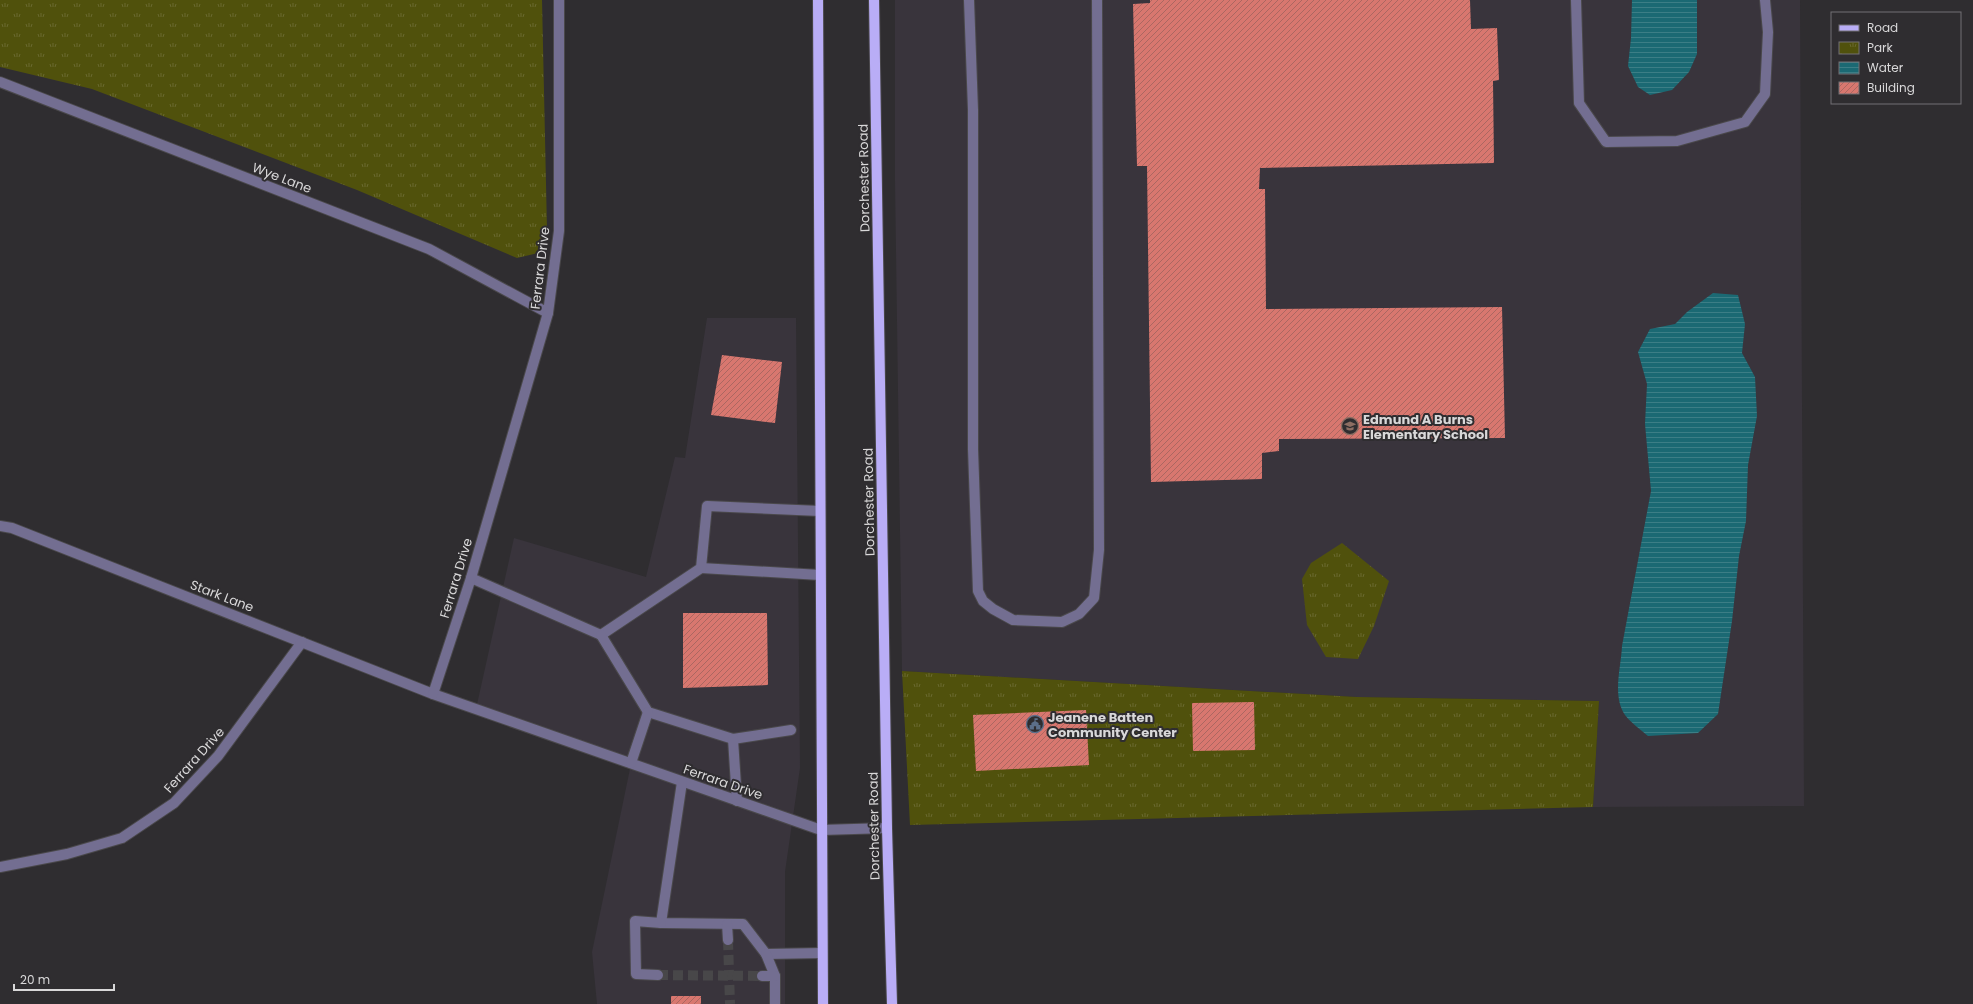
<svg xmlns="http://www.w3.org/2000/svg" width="1973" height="1004" font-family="Poppins,sans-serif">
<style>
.built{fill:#39343c}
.park{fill:url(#park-tufts)}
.water{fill:url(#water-rules)}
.building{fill:url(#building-hatch)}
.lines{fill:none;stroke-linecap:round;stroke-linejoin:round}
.minor-tunnel{stroke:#484749;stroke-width:10;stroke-dasharray:10 5;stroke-linecap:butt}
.minor-casing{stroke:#4a484b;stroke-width:12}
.major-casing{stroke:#4a484b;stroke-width:12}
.minor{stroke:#736e91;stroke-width:10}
.major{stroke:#b9adf6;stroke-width:10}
.labels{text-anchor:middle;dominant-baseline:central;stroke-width:4;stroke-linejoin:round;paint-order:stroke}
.street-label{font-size:13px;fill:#d9d8d9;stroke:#2f2d30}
.poi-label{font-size:13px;font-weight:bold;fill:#d9d8d9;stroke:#2f2d30;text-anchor:start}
</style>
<defs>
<pattern id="park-tufts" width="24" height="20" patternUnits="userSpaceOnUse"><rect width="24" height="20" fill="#50510c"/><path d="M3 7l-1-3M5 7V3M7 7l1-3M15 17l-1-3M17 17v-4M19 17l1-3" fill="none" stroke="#69692f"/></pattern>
<pattern id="water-rules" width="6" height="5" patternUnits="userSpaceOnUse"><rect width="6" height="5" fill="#1b6973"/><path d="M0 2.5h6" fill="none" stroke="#3c7e86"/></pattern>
<pattern id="building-hatch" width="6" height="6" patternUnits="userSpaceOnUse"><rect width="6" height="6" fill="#d8776f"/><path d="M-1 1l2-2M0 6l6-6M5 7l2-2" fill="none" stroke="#ab6761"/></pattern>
</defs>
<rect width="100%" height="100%" fill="#2f2d30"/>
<g class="built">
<polygon points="895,0 1800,0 1804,806 1593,807 1599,701 1357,697 902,671 895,181"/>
<polygon points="707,318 796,318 800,768 785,872 785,1004 597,1004 592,952 631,764 476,709 514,538 646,577 675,457 685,458"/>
</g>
<g class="park">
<polygon points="0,0 542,0 547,230 538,253 517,258 357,190 92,89 0,67"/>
<polygon points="1342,543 1389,581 1374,626 1358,659 1326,657 1307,625 1302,579 1311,563"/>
<polygon points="902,671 1357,697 1599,701 1593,807 910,825"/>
</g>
<g class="water">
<polygon points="1632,0 1697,0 1697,54 1689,72 1672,90 1650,95 1638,87 1628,66 1631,38"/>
<path d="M 1713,293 L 1738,295 L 1745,324 L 1742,353 L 1755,377 L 1757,416 L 1748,465 L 1746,521 L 1739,556 L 1732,621 L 1718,714 L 1698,733 L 1648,736 C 1641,730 1631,723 1625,715 C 1612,696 1621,668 1622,646 L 1651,491 L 1645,424 L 1647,384 L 1638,352 L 1650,329 L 1675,324 L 1687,312 Z"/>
</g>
<g class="building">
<polygon points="1150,0 1470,0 1471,29 1497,28 1499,80 1493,81 1494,163 1260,168 1259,189 1265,189 1266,309 1502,307 1505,438 1279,439 1279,451 1262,453 1262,479 1151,482 1147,166 1137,166 1133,4 1150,3"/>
<polygon points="722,355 782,362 775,423 711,415"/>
<polygon points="683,613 767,613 768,685 683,688"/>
<polygon points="1254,702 1255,750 1193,751 1192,703"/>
<polygon points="1086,710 1089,765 976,771 973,715"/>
<rect x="671" y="996" width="30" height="8"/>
</g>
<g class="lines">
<g class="minor-tunnel">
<polyline points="728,940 730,1004"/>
<polyline points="658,975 762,976"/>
</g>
<g class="minor-casing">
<g id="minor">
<polyline points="969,0 973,110 973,449 978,591 983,601 993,609 1013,620 1062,622 1079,614 1094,598 1099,550 1097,0"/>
<polyline points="1576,0 1579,103 1606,142 1677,141 1745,122 1765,94 1768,32 1765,0"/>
<polyline points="0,82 429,249 548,313"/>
<polyline points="0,526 12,528 433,694 821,830 887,828"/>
<polyline points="701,568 820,575"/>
<polyline points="471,578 601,635 701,568 707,506 820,511"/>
<polyline points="601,635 648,712 733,739 791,730"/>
<polyline points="433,694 471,578 548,313 559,231 559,0"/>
<polyline points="733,739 737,801"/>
<polyline points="631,763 648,712"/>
<polyline points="682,782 661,923 743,924 766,954 822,953"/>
<polyline points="0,867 67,854 122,838 174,803 218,756 302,642"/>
<polyline points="727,924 728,940"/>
<polyline points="766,954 775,976 775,1004"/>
<polyline points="658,975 636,974 635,921 661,923"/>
<polyline points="762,976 775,976"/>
</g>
</g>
<g class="major-casing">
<g id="major">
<polyline points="818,0 823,1004"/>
<polyline points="874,0 887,828 892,1004"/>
</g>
</g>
<use href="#minor" class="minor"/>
<use href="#major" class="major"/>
</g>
<defs>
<g id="school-ring" transform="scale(0.9)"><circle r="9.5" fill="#2f2d30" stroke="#8d6e63" stroke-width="1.5"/><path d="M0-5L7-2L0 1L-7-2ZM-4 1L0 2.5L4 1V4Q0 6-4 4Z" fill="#8d6e63"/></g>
<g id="civic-ring" transform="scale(0.9)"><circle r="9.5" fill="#2f2d30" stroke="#5c6f8a" stroke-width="1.5"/><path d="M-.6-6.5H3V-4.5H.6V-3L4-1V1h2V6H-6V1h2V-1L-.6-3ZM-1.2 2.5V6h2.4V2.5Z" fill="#5c6f8a"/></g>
</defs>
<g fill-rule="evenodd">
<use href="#school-ring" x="1350" y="426"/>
<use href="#civic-ring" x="1035" y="724"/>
</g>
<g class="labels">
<g class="street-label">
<text transform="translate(282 178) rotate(21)">Wye Lane</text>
<text transform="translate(864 178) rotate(-91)">Dorchester Road</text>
<text transform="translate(540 268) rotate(-83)">Ferrara Drive</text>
<text transform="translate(869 502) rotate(-91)">Dorchester Road</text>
<text transform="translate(456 578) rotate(-73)">Ferrara Drive</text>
<text transform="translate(222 596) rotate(21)">Stark Lane</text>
<text transform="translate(194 760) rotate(-48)">Ferrara Drive</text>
<text transform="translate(723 782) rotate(19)">Ferrara Drive</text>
<text transform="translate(874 826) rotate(-91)">Dorchester Road</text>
</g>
<g class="poi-label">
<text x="1363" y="419">Edmund A Burns<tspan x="1363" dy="15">Elementary School</tspan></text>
<text x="1048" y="717">Jeanene Batten<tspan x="1048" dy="15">Community Center</tspan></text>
</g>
</g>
<rect x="1831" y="12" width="130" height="92" fill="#2f2d30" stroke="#737174"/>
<rect x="1839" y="25" width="20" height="6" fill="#b9adf6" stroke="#737174"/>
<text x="1867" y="32" font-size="12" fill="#d9d8d9">Road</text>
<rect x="1839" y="42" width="20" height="12" fill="url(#park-tufts)" stroke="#737174"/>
<text x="1867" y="52" font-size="12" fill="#d9d8d9">Park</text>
<rect x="1839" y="62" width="20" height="12" fill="url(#water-rules)" stroke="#737174"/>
<text x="1867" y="72" font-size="12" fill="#d9d8d9">Water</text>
<rect x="1839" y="82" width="20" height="12" fill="url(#building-hatch)" stroke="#737174"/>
<text x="1867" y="92" font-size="12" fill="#d9d8d9">Building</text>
<path d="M14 984v6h100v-6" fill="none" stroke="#d9d8d9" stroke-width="2"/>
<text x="20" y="984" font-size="12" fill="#d9d8d9" stroke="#2f2d30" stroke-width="3" paint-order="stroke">20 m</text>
</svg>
